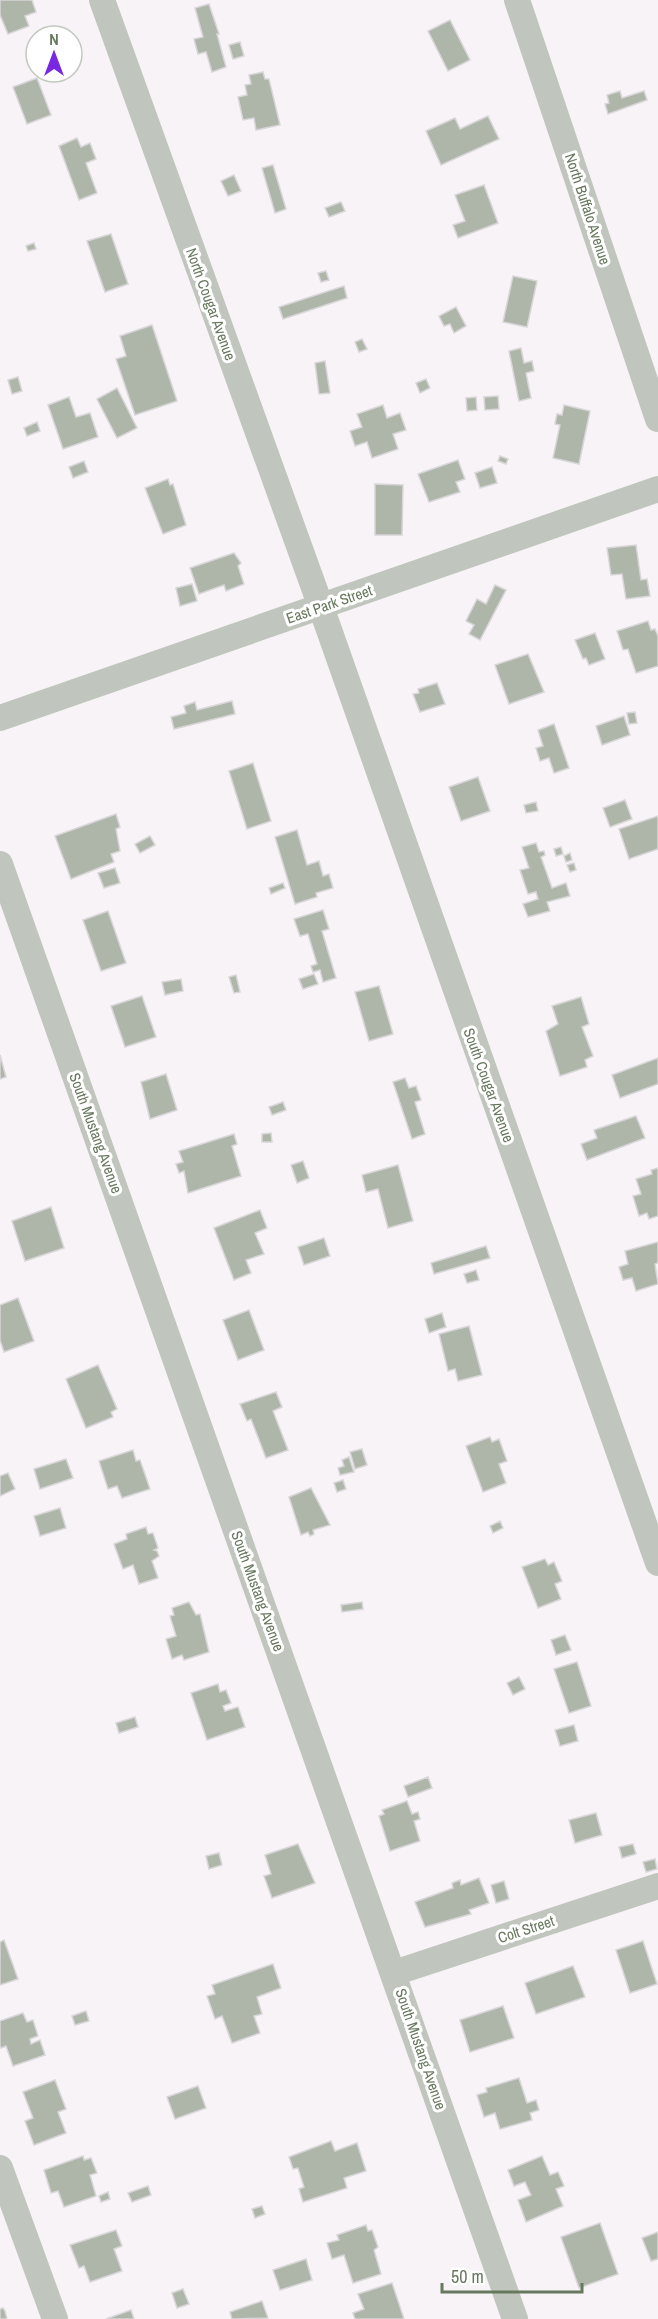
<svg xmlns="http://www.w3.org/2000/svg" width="658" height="2319" font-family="'Archivo Narrow',sans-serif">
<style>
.building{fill:#aeb6a9;stroke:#d8d6d8;stroke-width:1.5}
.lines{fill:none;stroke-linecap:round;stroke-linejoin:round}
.minor{stroke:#c0c6bd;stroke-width:26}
.labels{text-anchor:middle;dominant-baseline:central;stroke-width:6;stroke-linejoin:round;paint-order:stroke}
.street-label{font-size:15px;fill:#67785e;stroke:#fff}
</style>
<rect width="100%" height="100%" fill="#f7f3f6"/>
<g class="building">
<polygon points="0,0 32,0 36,12 25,16 29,26 8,34 0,15"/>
<polygon points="209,4 219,34 217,34 226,67 212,72 206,52 198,54 194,39 203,37 195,8"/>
<polygon points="450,20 470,60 448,71 428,31"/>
<polygon points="240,42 244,56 233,59 229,45"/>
<polygon points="263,72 265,79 269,79 280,125 256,130 254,118 243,120 238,97 247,95 245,85 251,84 249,75"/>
<polygon points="37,78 51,115 27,124 13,87"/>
<polygon points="620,91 622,98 644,91 647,100 608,114 605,104 609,103 607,95"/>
<polygon points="488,116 499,139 441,165 426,131 455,118 460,129"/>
<polygon points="77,138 81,147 90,143 96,159 86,163 97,193 79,200 59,146"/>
<polygon points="273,165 286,209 275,213 262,168"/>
<polygon points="234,175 241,191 228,196 221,181"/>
<polygon points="484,185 498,223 458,238 453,225 465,221 455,195"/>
<polygon points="341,202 345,211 329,217 325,208"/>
<polygon points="111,234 128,284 105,292 87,241"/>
<polygon points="34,243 36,249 28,251 26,246"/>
<polygon points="326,271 329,280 321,282 318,273"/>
<polygon points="513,276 537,281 527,327 503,322"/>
<polygon points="344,286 347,298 283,319 279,307"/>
<polygon points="456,307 466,326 454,333 450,324 444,326 439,316"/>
<polygon points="152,325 177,401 135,415 116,359 126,356 120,336"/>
<polygon points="362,339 367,349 359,352 355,342"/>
<polygon points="521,348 524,363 532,361 534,371 526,373 531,398 519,401 509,351"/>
<polygon points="325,361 330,393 319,394 315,363"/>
<polygon points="18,377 22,391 12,394 8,380"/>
<polygon points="426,379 430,388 420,393 416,383"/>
<polygon points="117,388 137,428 117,438 97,399"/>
<polygon points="498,396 499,409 485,410 484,397"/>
<polygon points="69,397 76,417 90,413 98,437 63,449 48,405"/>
<polygon points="476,397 477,410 467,411 466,398"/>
<polygon points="383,405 387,418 400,413 406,430 393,434 398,449 372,458 367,442 355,446 350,431 362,427 357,414"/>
<polygon points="564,405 590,411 579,464 553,458 560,425 555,424 557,414 562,415"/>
<polygon points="37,422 40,431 27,436 24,428"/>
<polygon points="500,456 508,459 506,464 498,461"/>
<polygon points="458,460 465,479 456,482 460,492 429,502 418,474"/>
<polygon points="84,461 88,472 73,478 69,467"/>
<polygon points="492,467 497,483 480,488 475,473"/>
<polygon points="168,479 170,485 173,484 186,525 163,534 145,488"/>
<polygon points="375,484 403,485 402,535 375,535"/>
<polygon points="636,545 641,580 647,579 650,596 626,599 622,574 611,575 607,548"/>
<polygon points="234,553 241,563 238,566 244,584 226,591 224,585 199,594 190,568"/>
<polygon points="192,584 197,601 180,606 176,588"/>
<polygon points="495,585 506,590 480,640 469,634 474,625 466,621 477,599 486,604"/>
<polygon points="648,621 651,630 655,629 658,636 658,666 636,673 628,649 623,650 617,631"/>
<polygon points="595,633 605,659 589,665 586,658 583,659 575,640"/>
<polygon points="528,654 544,692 509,704 495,665"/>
<polygon points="437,683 445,704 420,712 413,694 419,693 418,689"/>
<polygon points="232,701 235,714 174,729 171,717 186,713 184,706 195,702 197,710"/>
<polygon points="635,712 637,723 629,724 627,713"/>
<polygon points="624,716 630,735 602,745 596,726"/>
<polygon points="554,724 569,768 554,773 549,758 540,761 536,748 543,746 538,730"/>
<polygon points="253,763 271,821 247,829 229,771"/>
<polygon points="478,777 490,811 461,821 449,787"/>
<polygon points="625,800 632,819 610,827 603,808"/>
<polygon points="536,802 538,811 526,813 524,805"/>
<polygon points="116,814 120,827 116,829 120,851 111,854 114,862 71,879 55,836"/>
<polygon points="658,816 658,849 629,859 619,829"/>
<polygon points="297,830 307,865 319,861 323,876 329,874 333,888 316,893 317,897 295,904 275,837"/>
<polygon points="150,836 155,845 140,853 135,844"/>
<polygon points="536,843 539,852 544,851 545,855 541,857 552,888 566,883 570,896 547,902 550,911 528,917 523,904 538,899 536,892 528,894 520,870 529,868 522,847"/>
<polygon points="561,847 563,854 556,856 554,849"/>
<polygon points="570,853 572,860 566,862 564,856"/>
<polygon points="574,863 576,870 570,872 567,865"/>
<polygon points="115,868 120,883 104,888 98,873"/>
<polygon points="283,883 285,888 271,894 269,888"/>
<polygon points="323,910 329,929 322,931 336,978 323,982 320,970 313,972 311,966 317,964 308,934 300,936 294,919"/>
<polygon points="108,911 126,963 101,971 83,920"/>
<polygon points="314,974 318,984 303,989 299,979"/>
<polygon points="236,975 240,992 234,993 229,977"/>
<polygon points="181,979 183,991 165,995 162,982"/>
<polygon points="379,986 393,1034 369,1041 355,992"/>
<polygon points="142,996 156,1037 125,1047 111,1006"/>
<polygon points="581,997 589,1024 582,1027 593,1056 585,1060 587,1067 560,1076 546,1031 558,1024 552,1006"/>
<polygon points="0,1055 6,1077 0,1079"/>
<polygon points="658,1058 658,1084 620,1098 612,1075"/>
<polygon points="166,1074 177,1110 150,1119 141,1082"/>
<polygon points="405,1078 409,1088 416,1086 421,1100 415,1102 425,1134 412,1139 393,1082"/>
<polygon points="283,1102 286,1110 272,1115 269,1107"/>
<polygon points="636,1116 645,1138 587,1160 581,1144 597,1138 594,1130"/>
<polygon points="271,1133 272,1142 262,1142 262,1134"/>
<polygon points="234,1134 237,1144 232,1146 241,1176 188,1193 184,1171 179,1173 176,1164 183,1162 179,1151"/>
<polygon points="303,1161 309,1178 297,1183 291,1165"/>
<polygon points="398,1165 413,1221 388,1228 378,1189 366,1192 362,1175"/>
<polygon points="658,1168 658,1216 649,1219 647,1213 639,1216 633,1196 641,1194 636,1179 652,1174 651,1170"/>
<polygon points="51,1207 64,1248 25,1261 12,1221"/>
<polygon points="260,1210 267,1228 255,1233 264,1254 246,1260 251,1273 234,1280 214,1228"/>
<polygon points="324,1238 330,1256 304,1265 298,1247"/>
<polygon points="658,1242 658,1263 655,1264 658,1284 636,1291 632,1278 623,1280 619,1267 628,1264 625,1251"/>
<polygon points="486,1246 490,1258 434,1274 431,1263"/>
<polygon points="476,1270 479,1280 467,1283 464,1274"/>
<polygon points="18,1298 34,1341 4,1352 0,1340 0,1305"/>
<polygon points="249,1310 264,1350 238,1360 223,1320"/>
<polygon points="442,1313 446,1327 429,1333 425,1319"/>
<polygon points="469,1326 482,1375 458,1381 455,1369 448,1371 439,1334"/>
<polygon points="98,1365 117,1409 111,1412 113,1417 86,1428 66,1379"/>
<polygon points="276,1392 282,1407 273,1411 288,1450 266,1458 251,1419 247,1421 240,1404"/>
<polygon points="490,1437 492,1442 499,1439 507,1461 499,1464 506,1483 483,1492 466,1446"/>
<polygon points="362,1449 367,1465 355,1469 350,1452"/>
<polygon points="133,1450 136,1461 140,1460 150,1489 122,1498 117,1486 108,1489 99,1461"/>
<polygon points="349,1457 354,1472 340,1475 338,1468 344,1466 342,1460"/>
<polygon points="66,1459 73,1478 40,1489 34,1469"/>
<polygon points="8,1473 15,1489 0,1496 0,1476"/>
<polygon points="343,1480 346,1489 337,1492 334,1483"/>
<polygon points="311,1488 330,1525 313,1530 314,1534 310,1536 308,1532 301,1535 289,1497"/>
<polygon points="60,1508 66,1528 40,1536 34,1516"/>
<polygon points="500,1521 503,1528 493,1533 490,1526"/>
<polygon points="146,1527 148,1534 153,1533 158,1548 154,1550 157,1551 159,1556 152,1561 158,1578 139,1584 133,1565 123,1569 114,1544 127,1539 126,1534"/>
<polygon points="545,1559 548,1565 554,1562 562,1581 555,1584 561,1599 538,1608 522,1567"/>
<polygon points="189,1602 196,1615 200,1614 209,1652 184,1660 182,1655 172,1659 166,1639 176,1636 170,1616 174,1615 172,1608"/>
<polygon points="362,1602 363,1609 342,1612 341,1605"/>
<polygon points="565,1635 571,1650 556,1655 551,1640"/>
<polygon points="577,1662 591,1706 569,1713 554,1669"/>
<polygon points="519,1677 525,1689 513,1695 507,1683"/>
<polygon points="218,1684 220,1692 226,1690 231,1703 223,1706 225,1711 238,1707 245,1727 207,1740 191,1693"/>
<polygon points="135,1717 138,1727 119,1733 116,1723"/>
<polygon points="574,1725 578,1741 560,1746 555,1730"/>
<polygon points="428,1777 432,1788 408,1797 404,1786"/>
<polygon points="407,1801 412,1814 418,1812 420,1819 414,1821 420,1841 390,1851 379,1816 384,1814 382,1810"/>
<polygon points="596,1813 602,1835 575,1843 569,1820"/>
<polygon points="298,1844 315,1883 272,1898 264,1876 271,1874 265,1855"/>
<polygon points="633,1844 636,1854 622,1858 619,1847"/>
<polygon points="219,1853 222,1865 209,1869 206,1856"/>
<polygon points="655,1859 657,1869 646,1872 643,1862"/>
<polygon points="479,1878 489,1903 469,1910 471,1914 425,1927 415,1902 453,1888 452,1883 460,1880 461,1885"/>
<polygon points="504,1881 509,1899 496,1903 491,1885"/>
<polygon points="4,1940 18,1979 0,1985 0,1942"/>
<polygon points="643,1941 657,1984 630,1993 616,1950"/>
<polygon points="273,1964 281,1988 257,1997 262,2014 254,2016 260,2033 232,2043 222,2016 215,2019 207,1996 215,1994 212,1985"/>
<polygon points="573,1966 585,1997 536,2014 525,1983"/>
<polygon points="503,2006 514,2038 470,2052 460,2020"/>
<polygon points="86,2011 89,2021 75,2025 72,2016"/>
<polygon points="23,2013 27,2022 33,2020 38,2036 30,2039 31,2044 40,2040 45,2055 13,2066 6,2046 1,2048 0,2046 0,2021"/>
<polygon points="519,2078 527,2103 536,2100 539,2110 530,2113 532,2120 500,2129 495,2113 484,2117 477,2095 487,2092 486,2088"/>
<polygon points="55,2080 66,2109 58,2112 66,2133 34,2145 25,2121 33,2118 23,2092"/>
<polygon points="198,2086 206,2108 175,2119 167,2097"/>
<polygon points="331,2141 335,2151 357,2143 366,2171 344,2178 347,2188 303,2202 299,2189 304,2187 298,2168 293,2169 289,2157"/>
<polygon points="83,2156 84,2160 91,2158 97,2173 90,2175 96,2196 64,2207 58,2191 51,2193 44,2170"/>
<polygon points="542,2156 550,2175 558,2172 564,2186 556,2189 563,2206 526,2222 518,2200 531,2195 525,2182 514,2186 508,2170"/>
<polygon points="148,2186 151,2195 132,2202 128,2193"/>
<polygon points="108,2192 110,2199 101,2202 99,2196"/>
<polygon points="262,2206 265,2214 255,2218 252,2209"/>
<polygon points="600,2223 618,2274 579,2288 561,2237"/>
<polygon points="366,2225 368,2231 372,2230 378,2247 374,2250 381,2274 353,2283 344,2255 332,2259 327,2243 339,2240 337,2235"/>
<polygon points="116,2230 122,2246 114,2249 122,2271 90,2282 84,2266 79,2268 70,2245"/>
<polygon points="658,2232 658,2259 651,2261 642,2238"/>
<polygon points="306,2259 312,2280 280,2290 273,2270"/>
<polygon points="392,2283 404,2319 355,2319 353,2313 364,2309 358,2294"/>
<polygon points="183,2289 189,2304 177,2308 172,2293"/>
<polygon points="262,2301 268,2318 232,2319 230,2312"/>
<polygon points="3,2308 5,2311 7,2319 0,2319 0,2309"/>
<polygon points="131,2310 134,2319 106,2319"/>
</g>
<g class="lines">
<g class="minor">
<polyline points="102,0 321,607 658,1563"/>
<polyline points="517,0 658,419"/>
<polyline points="0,718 658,489"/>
<polyline points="0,864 515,2319"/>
<polyline points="394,1973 658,1886"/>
<polyline points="0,2168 55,2319"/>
</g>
</g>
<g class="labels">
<g class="street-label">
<text transform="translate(588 209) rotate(72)">North Buffalo Avenue</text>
<text transform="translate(211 304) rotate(70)">North Cougar Avenue</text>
<text transform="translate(329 604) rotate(-19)">East Park Street</text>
<text transform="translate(489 1085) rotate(70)">South Cougar Avenue</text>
<text transform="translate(96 1133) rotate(70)">South Mustang Avenue</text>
<text transform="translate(258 1591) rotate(70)">South Mustang Avenue</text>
<text transform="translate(526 1929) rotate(-18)">Colt Street</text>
<text transform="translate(421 2049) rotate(71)">South Mustang Avenue</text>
</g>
</g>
<g transform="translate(54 54)"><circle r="28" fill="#ffffff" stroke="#c2c9bf" stroke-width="1.5"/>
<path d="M0-4.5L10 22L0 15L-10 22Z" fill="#7928e2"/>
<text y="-9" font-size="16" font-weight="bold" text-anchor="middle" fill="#67785e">N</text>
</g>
<path d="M442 2283v9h140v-9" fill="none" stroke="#67785e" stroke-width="3"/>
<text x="451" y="2283" font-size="18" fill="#67785e" stroke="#ffffff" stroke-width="4.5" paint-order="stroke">50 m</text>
</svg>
